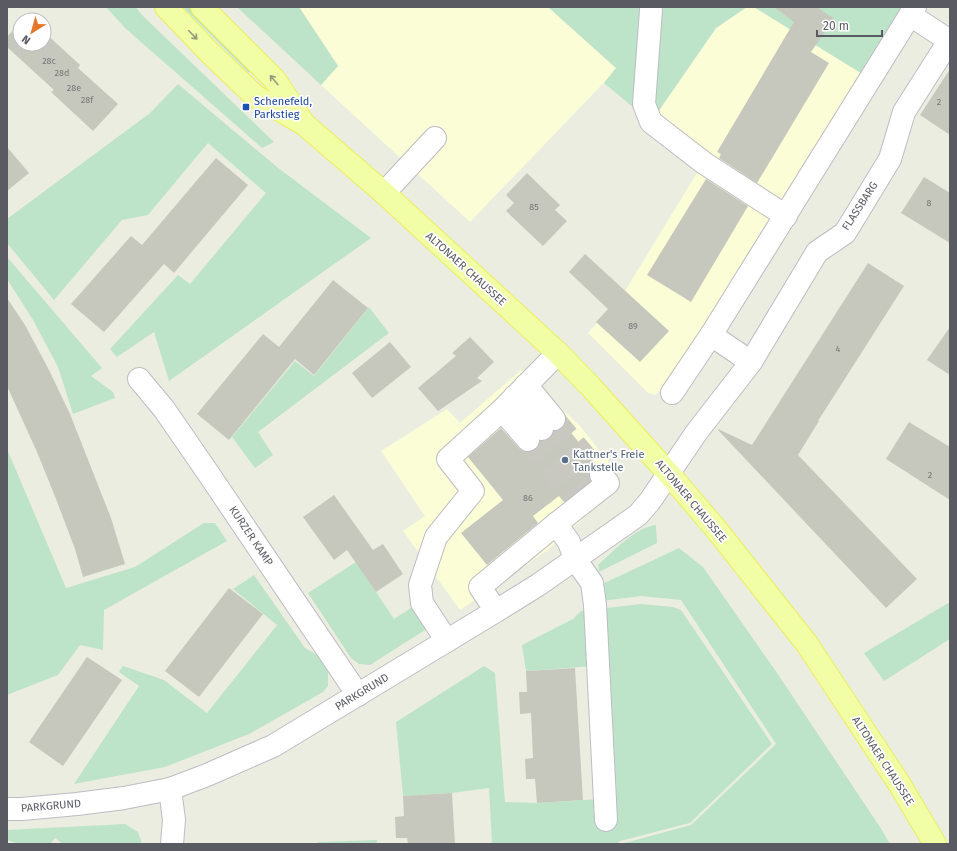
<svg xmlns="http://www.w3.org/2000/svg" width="957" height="851" font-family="'Fira Sans',sans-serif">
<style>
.commercial{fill:#fafdd6}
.green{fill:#bde4c9}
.building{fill:#c7c8bd}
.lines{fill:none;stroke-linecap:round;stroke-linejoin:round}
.minor-tunnel{stroke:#c8c8c1;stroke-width:22;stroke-dasharray:22 11;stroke-linecap:butt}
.minor-casing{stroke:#bcbcc3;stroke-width:24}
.major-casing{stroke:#ebef58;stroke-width:24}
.minor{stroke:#fff;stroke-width:22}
.major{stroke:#f1fea5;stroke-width:22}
.oneway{stroke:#969c7d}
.transit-dot{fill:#1a4fb4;stroke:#fff;stroke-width:1.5}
.service-dot{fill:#5c6f8a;stroke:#fff;stroke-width:1.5}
.labels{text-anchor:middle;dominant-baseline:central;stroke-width:3.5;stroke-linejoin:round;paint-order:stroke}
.number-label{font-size:9px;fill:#757679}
.transit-label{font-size:11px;fill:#164399;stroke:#fff;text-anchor:start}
.street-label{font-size:11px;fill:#5a5b62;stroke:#fff}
.service-label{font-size:11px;fill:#4e5e75;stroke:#fff;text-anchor:start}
</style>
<rect width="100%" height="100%" fill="#ecede1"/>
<g class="commercial">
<polygon points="299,7 548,7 617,69 470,222 321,85 338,66"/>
<polygon points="747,7 754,7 864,75 702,330 656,395 648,393 588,333 625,291 703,163 651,122 716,28"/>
<polygon points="521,370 580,426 611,465 620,486 545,552 460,610 403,531 425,516 381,451 447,409 460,423"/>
</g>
<g class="green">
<polygon points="106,7 136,7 142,15 274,142 262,148 125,28"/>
<polygon points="183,7 192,7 254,68 249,73"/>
<polygon points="237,7 299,7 338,66 321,85"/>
<polygon points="548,7 747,7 716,28 651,122 604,83 616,68"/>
<polygon points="754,7 905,7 864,75"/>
<polygon points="178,84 277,167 371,238 169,381 154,332 117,357 110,349 178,275 190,284 266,193 208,143 148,215 122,220 54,300 7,243 7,219 150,113"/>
<polygon points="7,257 102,368 91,376 113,392 115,398 73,414 58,367 33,320 7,279"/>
<polygon points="369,307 389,333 258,432 273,455 255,468 232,437 295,361 314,376"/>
<polygon points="7,449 66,588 135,567 204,523 215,523 227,541 104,610 103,650 80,645 58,675 7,695"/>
<path d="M 656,525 L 657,543 L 599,572 L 598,565 C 614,551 634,528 656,525 Z"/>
<polygon points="679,548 703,567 775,670 880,827 890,844 621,844 691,825 776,744 681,600 641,596 602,601 600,585"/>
<polygon points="356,562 394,619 414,606 428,628 370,665 359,664 351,658 308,593"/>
<polygon points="254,575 305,648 317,655 328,671 328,686 323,692 249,734 165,767 74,784 139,686 119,672 123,666 164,680 207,713 277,625 233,589"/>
<polygon points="950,602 950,639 884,681 864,653"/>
<polygon points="641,604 673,607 681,610 772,744 690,823 620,841 617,844 492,844 489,788 452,793 403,796 396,722 484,666 495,673 505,802 537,803 615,798 607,665 526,671 522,645 573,619 581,611"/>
<polygon points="125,824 138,832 142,844 63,844 55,838 50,844 19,844 7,840 7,830"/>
<polygon points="377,840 377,844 317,844 317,842"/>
</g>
<g class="building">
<polygon points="774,7 817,7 834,19 811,52 829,63 757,183 719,158 721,154 717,152 794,22"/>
<polygon points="20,22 20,44 44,44 44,32 80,65 78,68 118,104 93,131 51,92 54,90 7,47 7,37"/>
<polygon points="950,69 950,135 920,115"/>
<polygon points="7,147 29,173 7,191"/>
<polygon points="216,158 248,185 174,273 164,264 104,332 71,304 131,236 142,245"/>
<polygon points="527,173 560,205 555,210 567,221 543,246 506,211 514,203 506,195"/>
<polygon points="924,177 950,193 950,243 901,213"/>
<polygon points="706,179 748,206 691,302 647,275"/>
<polygon points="585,254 669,331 640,362 596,322 608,309 569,272"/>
<polygon points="868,263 904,286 818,421 819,421 798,455 917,579 886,608 718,430 718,429 752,445"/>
<polygon points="333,280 368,308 314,375 295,359 229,440 197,414 263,334 279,347"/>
<polygon points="7,298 25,325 49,370 70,414 111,518 125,564 83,577 75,549 56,499 37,452 7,386"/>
<polygon points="950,327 950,375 927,360"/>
<polygon points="470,337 494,362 477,378 482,381 438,411 418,388 456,356 452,353"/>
<polygon points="390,342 411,367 372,398 352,373"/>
<polygon points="909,422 950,447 950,500 886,459"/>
<polygon points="565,425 596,464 593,466 589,471 589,477 590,481 564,502 559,496 533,516 538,523 487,565 461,533 503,500 468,457 501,428 519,448 524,452 530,452 536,449 540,441 544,441 550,439 554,431 562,429"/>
<polygon points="334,495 373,550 383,544 403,574 376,592 347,550 334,560 303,517"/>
<polygon points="229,588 263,614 199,697 165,671"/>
<polygon points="87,657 122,680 63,766 29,742"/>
<polygon points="575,668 583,800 537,803 535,779 526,779 525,759 533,758 531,713 520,714 519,692 527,692 526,671"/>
<polygon points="452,793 455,844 408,844 407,838 396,838 395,817 404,816 403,796"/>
</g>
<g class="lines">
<g class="minor-tunnel">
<polyline points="554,419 601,475"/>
<polyline points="542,429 588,485"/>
<polyline points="528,440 574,496"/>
</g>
<g class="minor-casing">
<g id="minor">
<polyline points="651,10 644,104 651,122 704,163 786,216"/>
<polyline points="910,15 950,41"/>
<polyline points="384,193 435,138"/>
<polyline points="711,335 751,362"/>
<polyline points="139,379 164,409 206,470 358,695"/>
<polyline points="526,385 554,419"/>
<polyline points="672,393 711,335 915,7"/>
<polyline points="515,396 542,429"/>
<polyline points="502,410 528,440"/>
<polyline points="556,524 569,542 575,559 592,583 595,605 606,820"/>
<polyline points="496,611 480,587 556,524 608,483 601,475"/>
<polyline points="447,641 422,603 420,585 436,537 473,491 448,459 502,410 558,353"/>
<polyline points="170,789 174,820 172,844"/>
<polyline points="7,809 22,809 77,804 124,798 170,789 207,775 273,746 496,611 538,585 638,515 650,501 696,433 751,362 817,252 845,233 890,159 904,112 949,41"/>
</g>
</g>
<g class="major-casing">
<g id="major">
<polyline points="166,7 209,52 255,96 304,124 384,193 483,284 558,353 590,386 669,474 716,529 807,644 900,785 935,844"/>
<polyline points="202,7 275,80 302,121"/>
</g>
</g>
<use href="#minor" class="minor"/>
<use href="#major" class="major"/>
</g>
<defs><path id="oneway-shaft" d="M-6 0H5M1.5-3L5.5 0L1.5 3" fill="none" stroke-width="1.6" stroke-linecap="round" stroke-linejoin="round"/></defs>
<g class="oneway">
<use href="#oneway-shaft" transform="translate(193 35) rotate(46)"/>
<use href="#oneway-shaft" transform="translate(274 80) rotate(-130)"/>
</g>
<rect class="transit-dot" x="242" y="103" width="8" height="8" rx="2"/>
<circle class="service-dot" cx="565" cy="460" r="4"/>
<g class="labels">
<g class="number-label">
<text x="49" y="61">28c</text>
<text x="62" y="73">28d</text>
<text x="74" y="88">28e</text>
<text x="87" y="100">28f</text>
<text x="939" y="102">2</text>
<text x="929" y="203">8</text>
<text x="534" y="207">85</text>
<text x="633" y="326">89</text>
<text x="838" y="349">4</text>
<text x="930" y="475">2</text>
<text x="528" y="498">86</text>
</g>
<g class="transit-label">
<text x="254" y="101">Schenefeld,<tspan x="254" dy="13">Parkstieg</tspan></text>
</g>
<g class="street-label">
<text transform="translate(860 206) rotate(-57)">FLASSBARG</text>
<text transform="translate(466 269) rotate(42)">ALTONAER CHAUSSEE</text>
<text transform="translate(691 501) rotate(50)">ALTONAER CHAUSSEE</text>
<text transform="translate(251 536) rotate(56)">KURZER KAMP</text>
<text transform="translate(362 692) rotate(-31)">PARKGRUND</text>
<text transform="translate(883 761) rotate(57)">ALTONAER CHAUSSEE</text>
<text transform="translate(51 806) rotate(-5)">PARKGRUND</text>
</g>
<g class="service-label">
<text x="573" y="454">Kattner's Freie<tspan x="573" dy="13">Tankstelle</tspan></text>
</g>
</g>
<rect width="957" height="851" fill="none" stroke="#5a5b62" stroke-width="16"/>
<g transform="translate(32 32) rotate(217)"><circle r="19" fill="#ffffff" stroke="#bdbdc0"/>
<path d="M0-3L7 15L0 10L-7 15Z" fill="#e6752d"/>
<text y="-6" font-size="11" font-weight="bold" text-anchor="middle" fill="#5a5b62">N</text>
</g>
<path d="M817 30v6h65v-6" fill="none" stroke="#5a5b62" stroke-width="2"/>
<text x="823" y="30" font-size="12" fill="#5a5b62" stroke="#ffffff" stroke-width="3" paint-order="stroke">20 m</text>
</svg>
